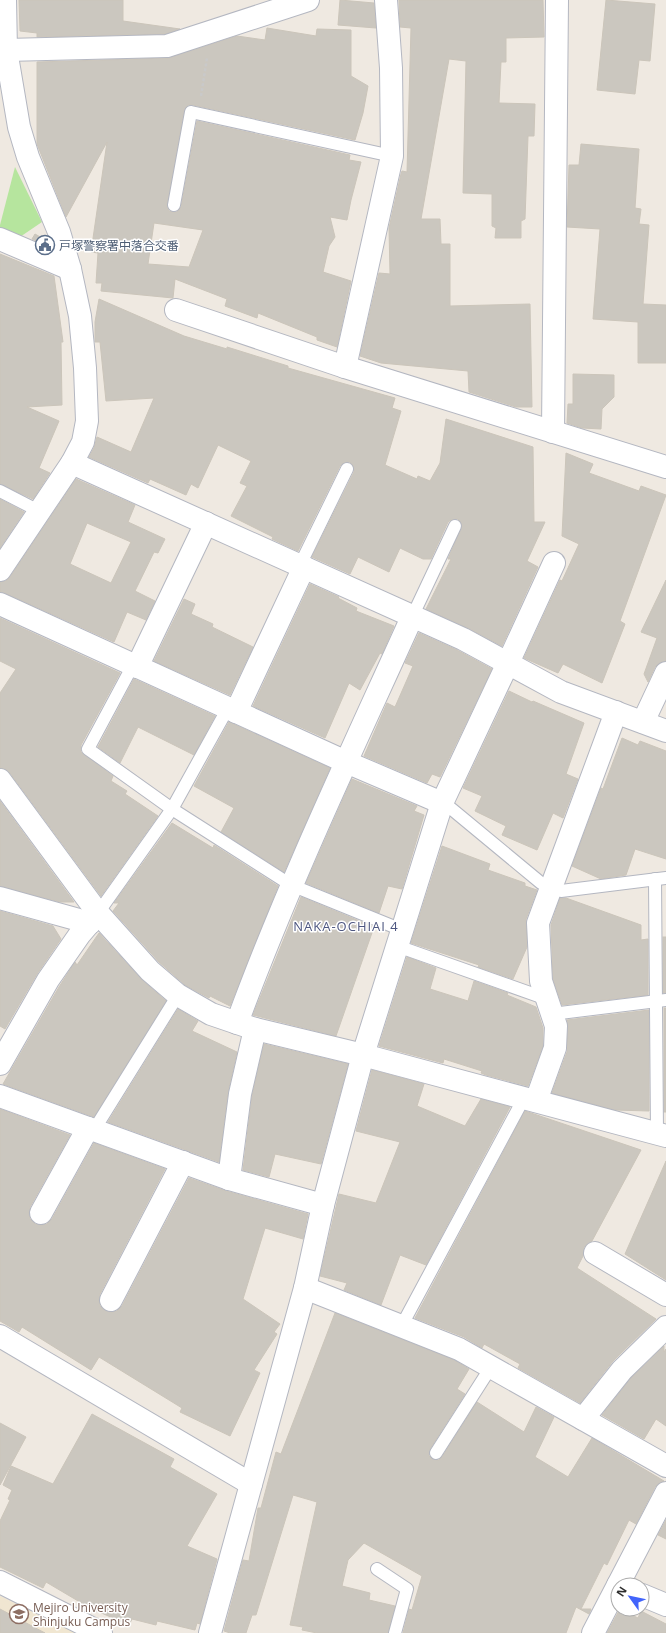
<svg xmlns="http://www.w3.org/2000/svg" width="666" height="1633" font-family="'Open Sans','Noto Sans JP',sans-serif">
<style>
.education{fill:#f0e6d1}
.green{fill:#b6e59e}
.building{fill:#cbc7bf;stroke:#cbc5ba;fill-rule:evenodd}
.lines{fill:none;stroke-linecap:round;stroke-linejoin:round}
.lane-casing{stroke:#b4b7c1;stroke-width:14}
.street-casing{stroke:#b4b7c1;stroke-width:24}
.path{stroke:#c9c9c9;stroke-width:2.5;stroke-dasharray:3 2;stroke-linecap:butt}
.lane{stroke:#fff;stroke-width:12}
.street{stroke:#fff;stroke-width:22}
.labels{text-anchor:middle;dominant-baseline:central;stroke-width:3;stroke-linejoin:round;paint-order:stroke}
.service-label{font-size:12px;fill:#4e5e75;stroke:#fff;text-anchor:start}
.education-label{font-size:12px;fill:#785e54;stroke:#fff;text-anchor:start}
.neighbourhood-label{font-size:13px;letter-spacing:1px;fill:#4d5680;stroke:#fff}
</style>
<rect width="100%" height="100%" fill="#efe9e1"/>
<polygon class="education" points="0,1596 76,1633 0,1633"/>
<polygon class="green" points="15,167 42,222 17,239 0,231 0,225"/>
<g class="building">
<polygon points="19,0 123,0 123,21 180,29 165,34 37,37 37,33 20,31"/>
<polygon points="340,0 374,3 376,28 338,25"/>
<polygon points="399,0 543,0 544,37 506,38 506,62 501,62 499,103 535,104 534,136 528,136 525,219 521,221 521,238 495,238 496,228 492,226 492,194 463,193 466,61 449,59 421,219 440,219 441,244 450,244 450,306 530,304 532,407 516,407 469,392 468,371 381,363 360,356 379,273 390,274 389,228 401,174 402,171 407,172 411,28 400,27"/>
<polygon points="606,0 655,4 650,61 639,60 635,94 597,90"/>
<path d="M 267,28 L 316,36 L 317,29 L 351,30 L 351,76 L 368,86 L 363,113 L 355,140 L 193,105 L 188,105 L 184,111 L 167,207 L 169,211 L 173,212 L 177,212 L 181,207 L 197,121 L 350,155 L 349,160 L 361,162 L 351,200 L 347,220 L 330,217 L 335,237 L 329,246 L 323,272 L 351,281 L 337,347 L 317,340 L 317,337 L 258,313 L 257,318 L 225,306 L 227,299 L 175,279 L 173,298 L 101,291 L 102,283 L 96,283 L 98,253 L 91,252 L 107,142 L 66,217 L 37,144 L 37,62 L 168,58 L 237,36 L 265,40 ZM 154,223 L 203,230 L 189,267 L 148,264 Z"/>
<polygon points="581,144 639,149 635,208 641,209 639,224 649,225 643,304 666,305 666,363 638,363 638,322 593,319 600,229 567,227 569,165 579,165"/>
<polygon points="35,234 49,242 50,247 32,239"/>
<polygon points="0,254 54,276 63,342 61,342 62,405 27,407 59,421 39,468 50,473 33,499 0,484"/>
<polygon points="99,299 184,336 227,349 227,347 288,366 288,368 395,398 392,408 401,411 385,465 417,479 418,476 430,481 440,463 446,419 533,447 534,522 545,522 527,561 538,567 502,646 468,628 426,609 451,559 448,559 462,526 461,522 458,519 451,520 448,522 431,559 423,559 400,548 389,572 358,557 350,574 312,557 354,472 353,465 350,462 343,463 340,466 298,551 272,539 273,537 231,516 247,486 240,483 251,461 218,445 198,488 191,484 186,495 150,479 148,483 89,457 94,448 97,437 131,452 154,398 106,401 100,342 95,342 95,322"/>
<polygon points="573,374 614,375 614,397 602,409 601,429 582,428 567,423 568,404 573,404"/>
<polygon points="566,453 593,464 589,473 639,491 641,486 666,495 620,621 625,624 602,683 563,664 558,673 524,658 560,580 562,581 579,544 562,536"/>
<path d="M 76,479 L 135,505 L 128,522 L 165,539 L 158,553 L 154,552 L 135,591 L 155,601 L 146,620 L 127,612 L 114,642 L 5,593 L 0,592 L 0,582 L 6,581 L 10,577 ZM 87,523 L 131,542 L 111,583 L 70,564 Z"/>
<polygon points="0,499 24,512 0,548"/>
<polygon points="666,580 666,661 659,663 655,667 648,682 644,674 657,638 641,632"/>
<polygon points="310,584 339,597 338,598 357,608 356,611 394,626 382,654 380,653 360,690 349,683 325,738 253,706"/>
<polygon points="184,599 195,604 191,614 213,624 212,627 253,647 230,695 154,661"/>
<polygon points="0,618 120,673 81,745 81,752 113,776 111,781 127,791 125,794 158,816 101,896 10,773 5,769 0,768 0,693 16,669 0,661"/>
<polygon points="419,633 457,650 492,669 440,777 432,774 427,783 364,756 387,703 395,707 413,666 405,663"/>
<polygon points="134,679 215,716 194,755 138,727 120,763 98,747"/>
<polygon points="509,691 532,702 533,701 584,723 566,774 578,779 563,818 553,813 537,850 502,835 506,826 475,811 482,796 463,788"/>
<polygon points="229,722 330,768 284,872 221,832 234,808 194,786"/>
<polygon points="622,738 638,745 640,741 666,751 666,859 635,849 626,875 601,879 572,866 601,788 603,789"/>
<polygon points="352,779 417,806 414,811 424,815 402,889 388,886 379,913 306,883"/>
<polygon points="0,801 74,902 60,902 0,886"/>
<polygon points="172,823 213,848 214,845 278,886 230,1006 210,996 209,998 185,985 159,962 113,911 119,903 114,903"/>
<polygon points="442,846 490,864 488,870 525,883 525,886 537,890 526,919 527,947 513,979 478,967 479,965 411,943"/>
<polygon points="301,897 374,927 336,1036 253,1015"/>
<polygon points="560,898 566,898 641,925 641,940 648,939 648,995 562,1005 553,979 551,925"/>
<polygon points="0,911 53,926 61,939 37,974 5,1029 0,1026"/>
<polygon points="99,933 141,979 166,1001 94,1117 3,1084 59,987 75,962 77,965"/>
<rect x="663" y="937" width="3" height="56"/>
<polygon points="407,957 436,968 430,989 468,1001 474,981 508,993 507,995 536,1007 543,1028 543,1046 528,1086 486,1075 481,1073 482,1071 444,1059 443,1063 379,1046"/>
<rect x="664" y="1008" width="2" height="104"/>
<polygon points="178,1009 198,1021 192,1031 237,1052 228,1092 219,1162 108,1122"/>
<polygon points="649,1010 649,1111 615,1110 552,1093 567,1052 568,1027 567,1020"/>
<polygon points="264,1044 348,1064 321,1164 275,1154 269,1177 243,1170 252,1096"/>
<polygon points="372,1070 424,1084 417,1106 465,1126 481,1099 510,1107 426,1265 400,1255 381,1305 344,1290 347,1283 320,1276 339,1194 376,1203 400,1142 356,1131"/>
<polygon points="0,1109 70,1135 30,1207 29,1213 30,1219 35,1224 42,1225 47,1224 52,1219 94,1143 165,1169 100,1294 99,1300 100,1306 106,1311 112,1312 117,1311 122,1306 189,1178 226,1191 308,1214 303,1239 265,1228 243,1299 280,1324 274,1332 277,1334 254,1370 260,1373 230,1436 180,1412 182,1408 99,1357 91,1370 22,1327 19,1332 0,1321"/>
<polygon points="525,1111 641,1150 592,1241 584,1247 583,1256 577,1268 656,1319 613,1361 580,1403 518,1368 520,1364 484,1344 482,1348 464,1337 415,1318"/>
<polygon points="666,1161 666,1280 625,1254"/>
<polygon points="335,1313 454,1360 469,1369 457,1389 465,1394 430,1449 429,1456 432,1459 439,1460 442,1457 477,1402 524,1432 536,1407 554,1417 535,1457 568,1477 592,1438 664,1481 659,1483 655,1487 636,1524 629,1520 607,1565 604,1563 581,1609 591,1609 589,1614 576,1607 566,1633 403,1633 409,1609 412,1610 422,1576 364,1543 348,1560 342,1586 370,1593 369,1600 395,1606 388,1633 317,1633 302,1630 303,1627 290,1625 317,1502 293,1495 256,1615 252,1615 246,1633 230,1633 224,1631 243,1560 249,1561 258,1508 261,1508 276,1452 281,1454"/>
<polygon points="664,1346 664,1352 666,1349 666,1426 656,1419 644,1439 602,1415 631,1378"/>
<polygon points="92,1414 174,1459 170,1467 217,1494 187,1546 217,1559 200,1624 197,1623 195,1630 157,1621 156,1625 132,1619 129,1625 90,1608 46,1582 43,1588 0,1567 0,1521 10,1500 8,1499 12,1490 3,1485 11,1466 53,1484"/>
<polygon points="0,1423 26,1437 0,1485"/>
<polygon points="666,1520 666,1539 658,1535"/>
<polygon points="0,1609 45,1633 0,1633"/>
<polygon points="620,1609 638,1618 641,1611 666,1624 666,1633 607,1633"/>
</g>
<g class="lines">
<g class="lane-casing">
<g id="lane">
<polyline points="174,205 191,112 392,156"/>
<polyline points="0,491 39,511"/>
<polyline points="300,565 347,469"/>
<polyline points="413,615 455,526"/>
<polyline points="133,665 88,749 172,809 291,885 402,930"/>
<polyline points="442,803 448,806 541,883 561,891 666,878"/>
<polyline points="655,879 657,1134"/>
<polyline points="98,913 172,809 228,708"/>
<polyline points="397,946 547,999"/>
<polyline points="552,1014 666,1000"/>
<polyline points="94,1130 178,995"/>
<polyline points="402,1325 524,1098"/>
<polyline points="436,1453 491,1367"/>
<polyline points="377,1569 407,1589 395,1633"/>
</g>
</g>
<g class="street-casing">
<g id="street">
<polyline points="6,50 167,46 308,0"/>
<polyline points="0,239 70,269"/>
<polyline points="176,310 345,367 666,467"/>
<polyline points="345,367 392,156 391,68 386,0"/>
<polyline points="553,432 557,0"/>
<polyline points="72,463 463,639 561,692 666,731"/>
<polyline points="0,570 72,463 83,442 87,421 85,368 80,316 70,269 59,232 28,157 19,127 6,50 5,0"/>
<polyline points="0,604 346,762 442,803"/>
<polyline points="137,667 206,523"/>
<polyline points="236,712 304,567"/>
<polyline points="643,722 666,673"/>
<polyline points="0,780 98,913 150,971 178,995 211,1014 255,1029 363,1055 666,1136"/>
<polyline points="0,898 90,923"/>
<path d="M 237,1023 C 288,884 352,750 413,615"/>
<polyline points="0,1064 48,980 80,934 98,913"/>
<polyline points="0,1096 229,1179 323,1205"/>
<polyline points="536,1101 555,1048 556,1026 541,981 538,923 616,712"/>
<polyline points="229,1179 240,1094 255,1029"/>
<polyline points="41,1213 88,1128"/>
<polyline points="595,1253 666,1295"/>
<polyline points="305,1288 459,1349 666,1466"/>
<polyline points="111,1300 183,1162"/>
<polyline points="0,1336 251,1484"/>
<polyline points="583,1419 622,1370 666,1327"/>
<polyline points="0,1582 101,1633"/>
<polyline points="618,1585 666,1493"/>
<polyline points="642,1595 666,1605"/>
<polyline points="210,1633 305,1288 323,1205 363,1055 442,803 508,663 554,563"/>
<polyline points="593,1633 618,1585"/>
</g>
</g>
<polyline class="path" points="201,96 207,58"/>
<use href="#lane" class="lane"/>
<use href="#street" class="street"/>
</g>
<defs>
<g id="civic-ring" transform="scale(1)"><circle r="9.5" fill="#fff" stroke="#5c6f8a" stroke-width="1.5"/><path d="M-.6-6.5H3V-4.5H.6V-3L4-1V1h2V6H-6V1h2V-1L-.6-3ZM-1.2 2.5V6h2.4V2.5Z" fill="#5c6f8a"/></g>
<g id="university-ring" transform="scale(1)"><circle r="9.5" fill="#fff" stroke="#8d6e63" stroke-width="1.5"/><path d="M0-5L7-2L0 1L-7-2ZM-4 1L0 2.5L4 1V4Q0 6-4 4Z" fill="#8d6e63"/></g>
</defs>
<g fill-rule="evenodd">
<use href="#civic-ring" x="45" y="245"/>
<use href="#university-ring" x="19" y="1614"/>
</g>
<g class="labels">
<g class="service-label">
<text x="59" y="245">戸塚警察署中落合交番</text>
</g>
<g class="education-label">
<text x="33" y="1607">Mejiro University<tspan x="33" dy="14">Shinjuku Campus</tspan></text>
</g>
<g class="neighbourhood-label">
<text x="346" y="926">NAKA-OCHIAI 4</text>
</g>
</g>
<g transform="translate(630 1597) rotate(303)"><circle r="19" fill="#ffffff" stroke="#ababab"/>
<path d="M0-3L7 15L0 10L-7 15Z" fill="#4264fb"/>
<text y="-6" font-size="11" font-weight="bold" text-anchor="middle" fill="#2e2e2e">N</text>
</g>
</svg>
